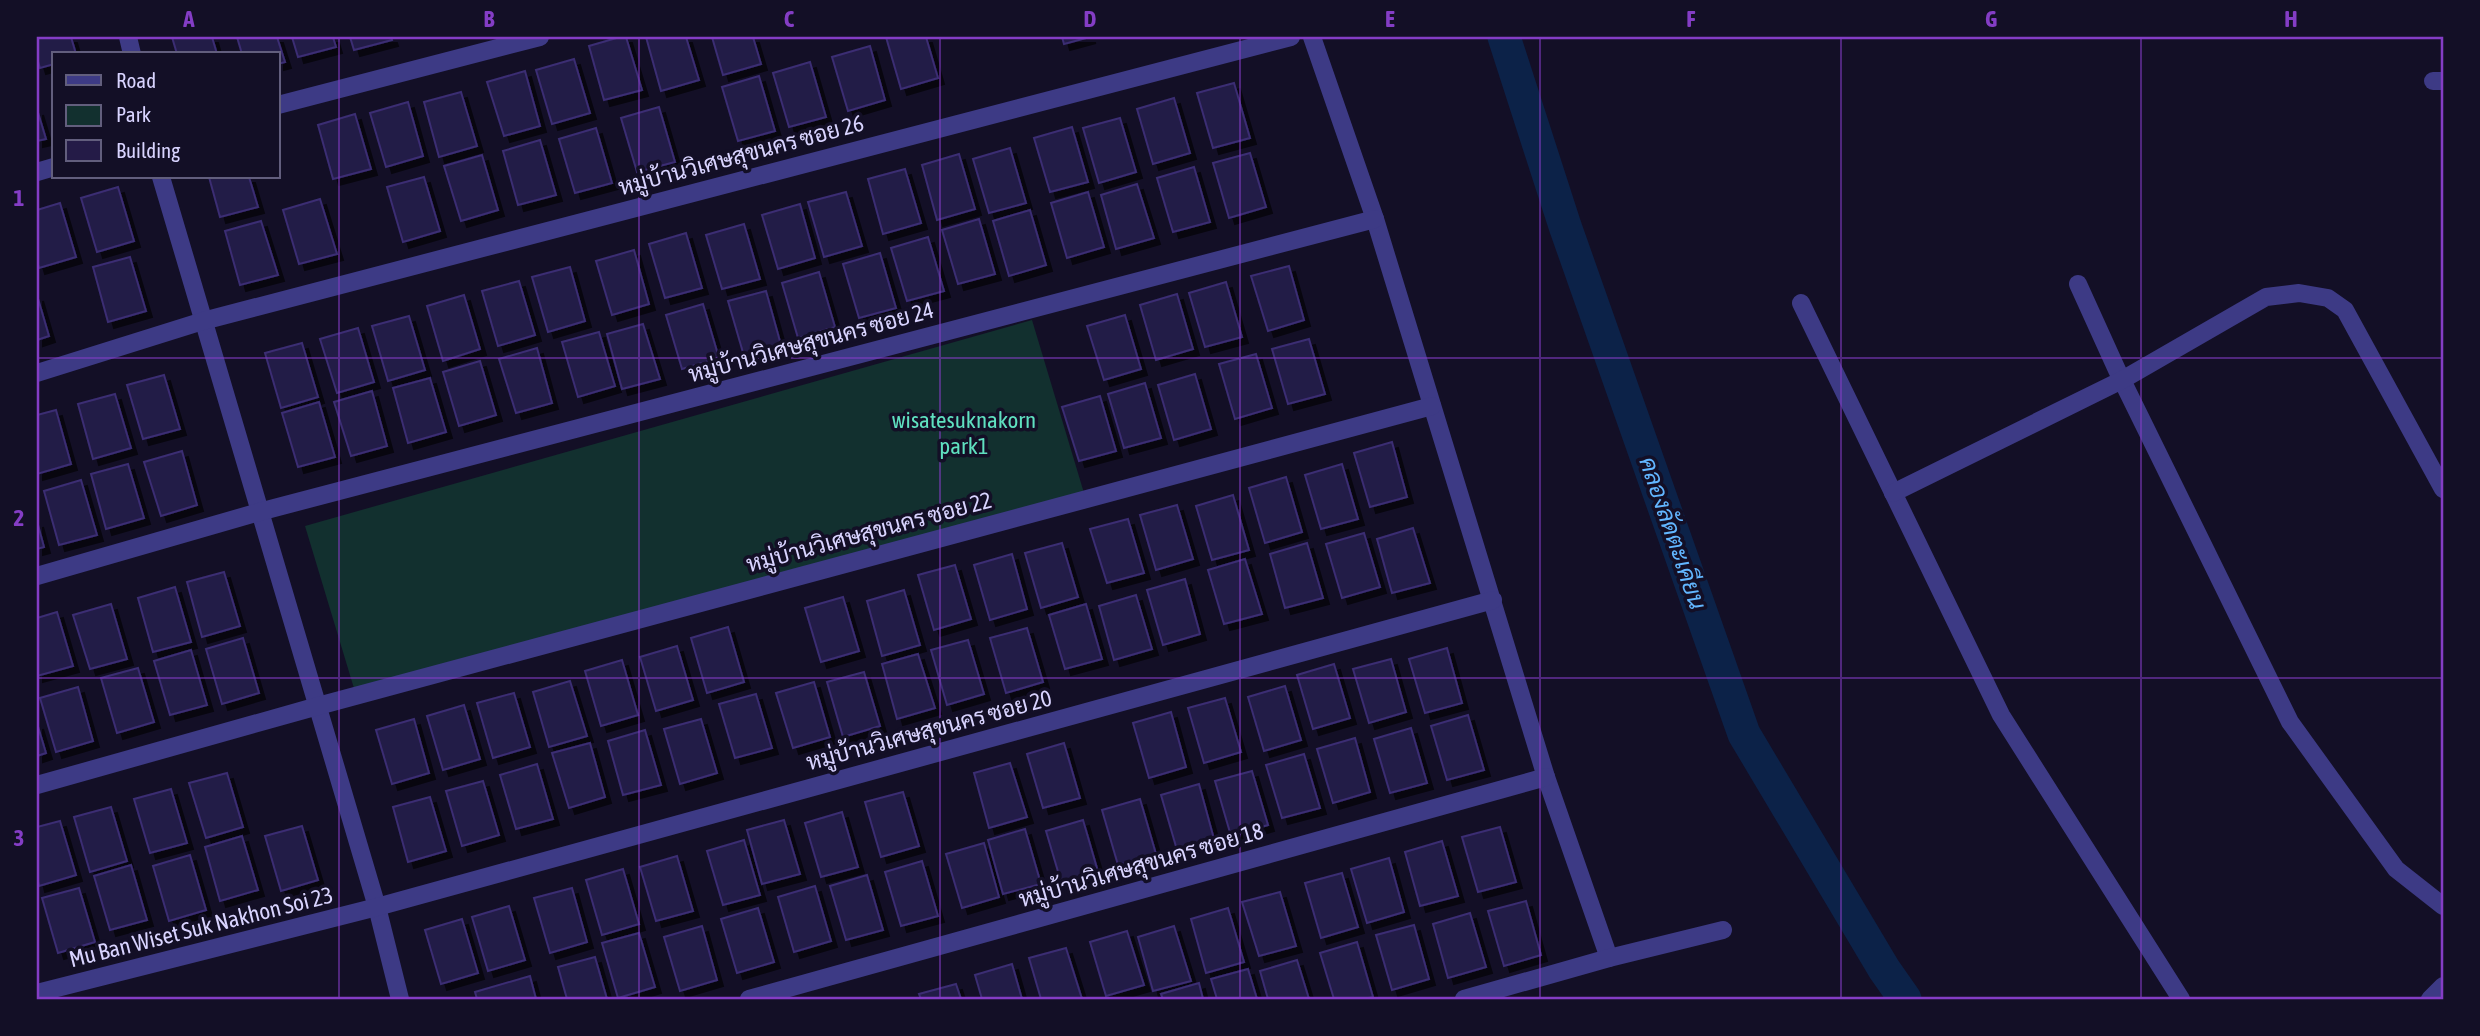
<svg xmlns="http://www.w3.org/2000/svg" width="2480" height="1036" font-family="'Asap Condensed',Sarabun,sans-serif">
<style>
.park{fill:#12302f}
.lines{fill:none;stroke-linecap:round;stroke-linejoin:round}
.canal{stroke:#0c2248;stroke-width:33}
.building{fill:#241b47;stroke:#3b2d73;stroke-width:2;filter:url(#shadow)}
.street{stroke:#3d3a85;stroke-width:18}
.grid{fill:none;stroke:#843dc5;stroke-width:2;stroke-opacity:0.55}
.labels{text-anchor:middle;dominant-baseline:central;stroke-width:7;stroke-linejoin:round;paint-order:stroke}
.street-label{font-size:23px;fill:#d9d4ff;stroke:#130f26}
.park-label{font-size:23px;fill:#5fe0c0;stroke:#130f26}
.water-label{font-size:24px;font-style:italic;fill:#62b6ff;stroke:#130f26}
.neatline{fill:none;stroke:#843dc5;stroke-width:2.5}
.grid-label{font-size:23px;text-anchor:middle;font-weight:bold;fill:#843dc5}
</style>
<defs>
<filter id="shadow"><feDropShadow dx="6" dy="6" stdDeviation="0" flood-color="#0009"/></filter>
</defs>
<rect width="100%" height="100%" fill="#130f26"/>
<polygon class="park" points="1032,320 1084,493 356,695 305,526"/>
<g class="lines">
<polyline class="canal" points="1504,37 1565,226 1744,734 1884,969 1905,999"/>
</g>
<g class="building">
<polygon points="37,37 71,37 76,54 54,54 54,64 40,68 37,58"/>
<polygon points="172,37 212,37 217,54 177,54"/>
<polygon points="237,37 277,37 285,62 278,64 278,54 242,54"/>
<polygon points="292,37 333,37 336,47 298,57"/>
<polygon points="350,37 391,37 392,40 354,50"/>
<polygon points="620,37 626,37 642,90 604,100 589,46"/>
<polygon points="646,37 686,37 699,80 661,91"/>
<polygon points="712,37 753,37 761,64 723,75"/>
<polygon points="886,37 926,37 938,78 901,89"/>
<polygon points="1062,37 1090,37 1064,44"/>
<polygon points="870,46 885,100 848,111 832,57"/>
<polygon points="574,59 590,113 552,124 536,70"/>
<polygon points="810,62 826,117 789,127 773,73"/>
<polygon points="525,71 540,126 504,136 487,82"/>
<polygon points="759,76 775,131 738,141 722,87"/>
<polygon points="1234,83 1250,138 1213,148 1197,93"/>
<polygon points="461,92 477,146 439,157 424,102"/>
<polygon points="1174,98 1190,153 1153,164 1137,109"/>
<polygon points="408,102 423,156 386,167 370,113"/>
<polygon points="659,107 675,162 637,172 621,118"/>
<polygon points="37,109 46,139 37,141"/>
<polygon points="355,114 371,169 333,179 318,125"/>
<polygon points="1120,118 1136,172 1099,183 1083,128"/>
<polygon points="1072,127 1088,182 1050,192 1034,138"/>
<polygon points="596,128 612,183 575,193 559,139"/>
<polygon points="540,140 556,195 518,205 503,151"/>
<polygon points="1010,148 1026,203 989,213 973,159"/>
<polygon points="1250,153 1266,207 1229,218 1213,163"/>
<polygon points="959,154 975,209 937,220 922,165"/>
<polygon points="482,155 498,210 461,221 444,166"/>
<polygon points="1194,167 1210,222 1173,232 1157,178"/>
<polygon points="905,169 921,223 883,234 868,179"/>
<polygon points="209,177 249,177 258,207 220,217"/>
<polygon points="424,177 440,231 403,242 387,187"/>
<polygon points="1137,184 1154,238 1116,249 1101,195"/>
<polygon points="118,187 134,241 97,252 81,198"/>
<polygon points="846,192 862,246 824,257 808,202"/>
<polygon points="1088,192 1104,247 1067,258 1051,203"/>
<polygon points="320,199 337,254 299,264 283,210"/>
<polygon points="60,203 76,257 39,268 37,261 37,210"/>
<polygon points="800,204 815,258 778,269 762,215"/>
<polygon points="1030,210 1046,265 1009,276 993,221"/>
<polygon points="979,219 995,274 958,284 942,230"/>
<polygon points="261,221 278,275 240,285 225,231"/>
<polygon points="744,224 760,279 722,289 706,235"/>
<polygon points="686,233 702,288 665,298 649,244"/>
<polygon points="928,237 944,291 907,301 891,248"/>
<polygon points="634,250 649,304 612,315 596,261"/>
<polygon points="880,253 896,308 859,318 843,264"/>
<polygon points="130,257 146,311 108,322 93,267"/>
<polygon points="1289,266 1304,320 1268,331 1251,276"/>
<polygon points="570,267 585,321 548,332 532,277"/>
<polygon points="819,272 835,327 798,338 782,283"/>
<polygon points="519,281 535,335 498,346 482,291"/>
<polygon points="1226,282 1242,337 1205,347 1189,293"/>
<polygon points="766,291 781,345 744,356 728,301"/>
<polygon points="1177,294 1193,349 1156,360 1140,305"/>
<polygon points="37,295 49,336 37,340"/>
<polygon points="464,295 480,349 443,361 427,306"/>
<polygon points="703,304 719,358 682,369 666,315"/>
<polygon points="1125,315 1141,369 1104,380 1087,326"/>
<polygon points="409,316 425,370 388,381 372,326"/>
<polygon points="643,324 660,379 622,389 607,334"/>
<polygon points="358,328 374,382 337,393 320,339"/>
<polygon points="599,332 615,386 578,397 562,342"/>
<polygon points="1309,339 1325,394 1288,404 1272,349"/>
<polygon points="302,343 318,397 281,408 265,353"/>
<polygon points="537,348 552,403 516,413 499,359"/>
<polygon points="1256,354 1272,408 1235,419 1219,364"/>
<polygon points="480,361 496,415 459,426 443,372"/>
<polygon points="1195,374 1211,429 1174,440 1158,385"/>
<polygon points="164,375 180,429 143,439 127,385"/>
<polygon points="430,378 446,432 408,443 393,388"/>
<polygon points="1145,383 1161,438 1124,448 1108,394"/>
<polygon points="372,391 387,446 351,456 334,402"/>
<polygon points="115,394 131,448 93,459 78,404"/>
<polygon points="1100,396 1116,451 1079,461 1062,407"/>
<polygon points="319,402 335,457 298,467 282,413"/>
<polygon points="56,410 71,464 37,474 37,415"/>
<polygon points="1392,442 1407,497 1370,507 1354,453"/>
<polygon points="182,451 197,505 161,516 144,462"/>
<polygon points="128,464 144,518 106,529 91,474"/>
<polygon points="1342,464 1358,519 1321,529 1305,475"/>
<polygon points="1286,477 1302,532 1265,543 1249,488"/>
<polygon points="81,480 97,535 59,545 44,491"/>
<polygon points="1233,495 1249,550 1212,560 1196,506"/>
<polygon points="1177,505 1193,559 1156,570 1140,515"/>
<polygon points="1128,519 1144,573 1107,583 1090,529"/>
<polygon points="37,521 44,547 37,549"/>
<polygon points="1413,528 1430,583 1392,593 1377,539"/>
<polygon points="1364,533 1380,587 1342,598 1326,544"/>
<polygon points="1062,543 1078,597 1041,608 1025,553"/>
<polygon points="1307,543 1323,598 1285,608 1270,554"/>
<polygon points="1012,554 1027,609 990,620 974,565"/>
<polygon points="1245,559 1262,614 1224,624 1208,570"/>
<polygon points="955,565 971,619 934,630 918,575"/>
<polygon points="224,572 240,626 202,637 187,582"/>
<polygon points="1185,579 1200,634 1163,645 1147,590"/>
<polygon points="175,587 191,642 153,652 138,598"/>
<polygon points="904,590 920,645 882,656 867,601"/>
<polygon points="1136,595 1152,649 1114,660 1099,606"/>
<polygon points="843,597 859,651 821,662 805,608"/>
<polygon points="111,604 127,659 90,669 73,615"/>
<polygon points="1086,604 1102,659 1065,669 1049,615"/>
<polygon points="57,612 73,666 37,676 37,618"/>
<polygon points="728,627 744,682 707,693 691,638"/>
<polygon points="1027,628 1043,682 1006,693 990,638"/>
<polygon points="243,638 259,693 222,704 206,649"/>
<polygon points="968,640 984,694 947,705 931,650"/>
<polygon points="677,646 693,700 656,711 640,657"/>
<polygon points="1447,648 1462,703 1425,713 1409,659"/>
<polygon points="191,650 207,705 170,715 154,661"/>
<polygon points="918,654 935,708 897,719 882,664"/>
<polygon points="1391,659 1406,712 1369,723 1353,669"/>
<polygon points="622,660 638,715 601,726 585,671"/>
<polygon points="1334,664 1350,718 1313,729 1297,675"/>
<polygon points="138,668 154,722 117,733 101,678"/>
<polygon points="864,672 880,726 843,737 827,682"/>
<polygon points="570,681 587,736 549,747 533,692"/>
<polygon points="814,682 830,737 793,748 776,693"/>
<polygon points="1285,686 1301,740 1264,751 1248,697"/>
<polygon points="78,687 93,741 56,752 40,698"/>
<polygon points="514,693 530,747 493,758 477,703"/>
<polygon points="756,694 772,748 735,758 719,704"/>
<polygon points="1225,698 1241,752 1204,763 1188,708"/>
<polygon points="464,705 480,759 443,770 427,716"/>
<polygon points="1171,712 1186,767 1149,778 1133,723"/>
<polygon points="1468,715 1484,770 1447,780 1431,726"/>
<polygon points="414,719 429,773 392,784 376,730"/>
<polygon points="701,719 717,773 680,784 664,729"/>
<polygon points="37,723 46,753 37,756"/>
<polygon points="1411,728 1427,783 1390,793 1374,739"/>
<polygon points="645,730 661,785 623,795 608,741"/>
<polygon points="1355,738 1370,792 1333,803 1317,749"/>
<polygon points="590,743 605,797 569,808 552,753"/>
<polygon points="1064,743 1080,798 1043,808 1027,754"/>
<polygon points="1304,754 1320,808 1282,818 1266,765"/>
<polygon points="1010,763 1027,817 989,828 974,773"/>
<polygon points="537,764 553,819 516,829 500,775"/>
<polygon points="1252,771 1268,825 1231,836 1215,781"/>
<polygon points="227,773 243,827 206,838 189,783"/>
<polygon points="483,781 499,835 462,846 446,791"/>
<polygon points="1199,784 1214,839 1177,850 1161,795"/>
<polygon points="171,789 187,843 150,853 134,799"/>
<polygon points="903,792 919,846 881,857 865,802"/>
<polygon points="430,797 446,851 408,862 393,807"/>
<polygon points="1140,799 1156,854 1118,865 1102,810"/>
<polygon points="111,807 127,861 90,872 74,817"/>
<polygon points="842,812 858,867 821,877 805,823"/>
<polygon points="784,820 800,874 762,884 747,830"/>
<polygon points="1083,820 1099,875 1062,885 1046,831"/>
<polygon points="60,821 76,875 39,886 37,877 37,827"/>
<polygon points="302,826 318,880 281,891 265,836"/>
<polygon points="1500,827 1516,882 1478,892 1462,837"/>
<polygon points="1025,829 1041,884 1003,894 988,840"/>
<polygon points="242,836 258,890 220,901 205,847"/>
<polygon points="744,840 760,895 723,905 707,851"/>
<polygon points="1442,841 1458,896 1420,906 1405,852"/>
<polygon points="984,843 999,897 962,908 946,854"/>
<polygon points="190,855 206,910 169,921 153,866"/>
<polygon points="677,856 693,911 656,921 640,867"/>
<polygon points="1389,858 1404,912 1367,923 1351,869"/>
<polygon points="922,861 938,916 901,926 885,872"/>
<polygon points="131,865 147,920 110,930 94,876"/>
<polygon points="623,869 639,924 602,935 586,880"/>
<polygon points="1342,873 1358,927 1321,938 1305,883"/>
<polygon points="867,875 883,930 846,940 830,886"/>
<polygon points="815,886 831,941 794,952 778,897"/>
<polygon points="79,888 95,942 58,953 42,898"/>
<polygon points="572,888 587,942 550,953 534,898"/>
<polygon points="1280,892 1296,946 1259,956 1242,902"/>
<polygon points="1526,901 1541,955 1504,966 1488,911"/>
<polygon points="509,906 525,960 488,971 472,917"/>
<polygon points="758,908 774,962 737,973 721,919"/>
<polygon points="1228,908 1244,962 1206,973 1191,919"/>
<polygon points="1470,913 1486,967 1448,978 1433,924"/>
<polygon points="462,919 478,973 441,984 425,930"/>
<polygon points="1414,925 1429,979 1392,990 1376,935"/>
<polygon points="702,926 717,980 680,991 664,937"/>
<polygon points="1174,926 1191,981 1153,991 1138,937"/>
<polygon points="1127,931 1144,985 1106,996 1090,942"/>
<polygon points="639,933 655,987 618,998 602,943"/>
<polygon points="1357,942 1373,997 1364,999 1334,999 1320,953"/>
<polygon points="1066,948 1082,999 1041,999 1029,958"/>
<polygon points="595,957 607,999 567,999 558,967"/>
<polygon points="1297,960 1309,999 1268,999 1260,971"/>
<polygon points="1012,964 1022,999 982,999 975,975"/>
<polygon points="1248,969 1257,999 1217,999 1211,979"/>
<polygon points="530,976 536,999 477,999 475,992"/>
<polygon points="1199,983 1203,999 1163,999 1161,994"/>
<polygon points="956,984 961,999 921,999 919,994"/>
</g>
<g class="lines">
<g class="street">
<polyline points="128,37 132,54"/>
<polyline points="1312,37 1375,219 1546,777 1609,958"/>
<polyline points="2433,81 2443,81"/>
<polyline points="278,105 540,37"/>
<polyline points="37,172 54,167"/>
<polyline points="161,177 377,907 400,999"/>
<polyline points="2078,284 2117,370 2290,722 2396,869 2443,906"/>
<polyline points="1801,303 2001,715 2181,999"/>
<polyline points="37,373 203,321 1291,37"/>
<polyline points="1893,493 2122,380 2266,297 2299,293 2328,298 2345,310 2443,489"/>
<polyline points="37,576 259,512 1375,219"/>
<polyline points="37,785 318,706 1432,406"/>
<polyline points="37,993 377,907 1493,600"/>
<polyline points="749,999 1546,777"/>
<polyline points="1464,999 1609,958 1723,930"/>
<polyline points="2430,999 2443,986"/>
</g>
</g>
<path class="grid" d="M 339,37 L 339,999M 639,37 L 639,999M 940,37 L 940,999M 1240,37 L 1240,999M 1540,37 L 1540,999M 1841,37 L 1841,999M 2141,37 L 2141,999M 37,358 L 2443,358M 37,678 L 2443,678"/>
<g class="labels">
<g class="street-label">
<text transform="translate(741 155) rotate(-15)">หมู่บ้านวิเศษสุขนคร ซอย 26</text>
<text transform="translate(811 342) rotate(-15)">หมู่บ้านวิเศษสุขนคร ซอย 24</text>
<text transform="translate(869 532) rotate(-15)">หมู่บ้านวิเศษสุขนคร ซอย 22</text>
<text transform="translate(929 730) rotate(-15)">หมู่บ้านวิเศษสุขนคร ซอย 20</text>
<text transform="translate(1141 865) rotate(-16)">หมู่บ้านวิเศษสุขนคร ซอย 18</text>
<text transform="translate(201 927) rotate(-14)">Mu Ban Wiset Suk Nakhon Soi 23</text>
</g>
<g class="park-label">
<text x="964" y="420">wisatesuknakorn<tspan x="964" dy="26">park1</tspan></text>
</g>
<g class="water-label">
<text transform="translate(1673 533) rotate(71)">คลองลัดตะเคียน</text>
</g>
</g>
<rect width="2480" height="1036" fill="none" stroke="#130f26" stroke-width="77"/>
<rect x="52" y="52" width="228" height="126" fill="#130f26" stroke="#625e7d" stroke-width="2"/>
<rect x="66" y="75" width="35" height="10" fill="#3d3a85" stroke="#625e7d" stroke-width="2"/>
<text x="116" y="88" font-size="21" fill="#d9d4ff">Road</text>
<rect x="66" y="105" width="35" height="21" fill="#12302f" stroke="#625e7d" stroke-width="2"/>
<text x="116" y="122" font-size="21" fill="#d9d4ff">Park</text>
<rect x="66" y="140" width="35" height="21" fill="#241b47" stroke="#625e7d" stroke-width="2"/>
<text x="116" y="158" font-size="21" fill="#d9d4ff">Building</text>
<rect x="38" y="38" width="2404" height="960" class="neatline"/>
<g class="grid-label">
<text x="189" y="27">A</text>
<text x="489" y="27">B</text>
<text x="789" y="27">C</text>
<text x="1090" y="27">D</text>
<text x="1390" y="27">E</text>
<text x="1691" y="27">F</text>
<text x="1991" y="27">G</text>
<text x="2291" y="27">H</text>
<text x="19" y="206">1</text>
<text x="19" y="526">2</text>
<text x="19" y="846">3</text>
</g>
</svg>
